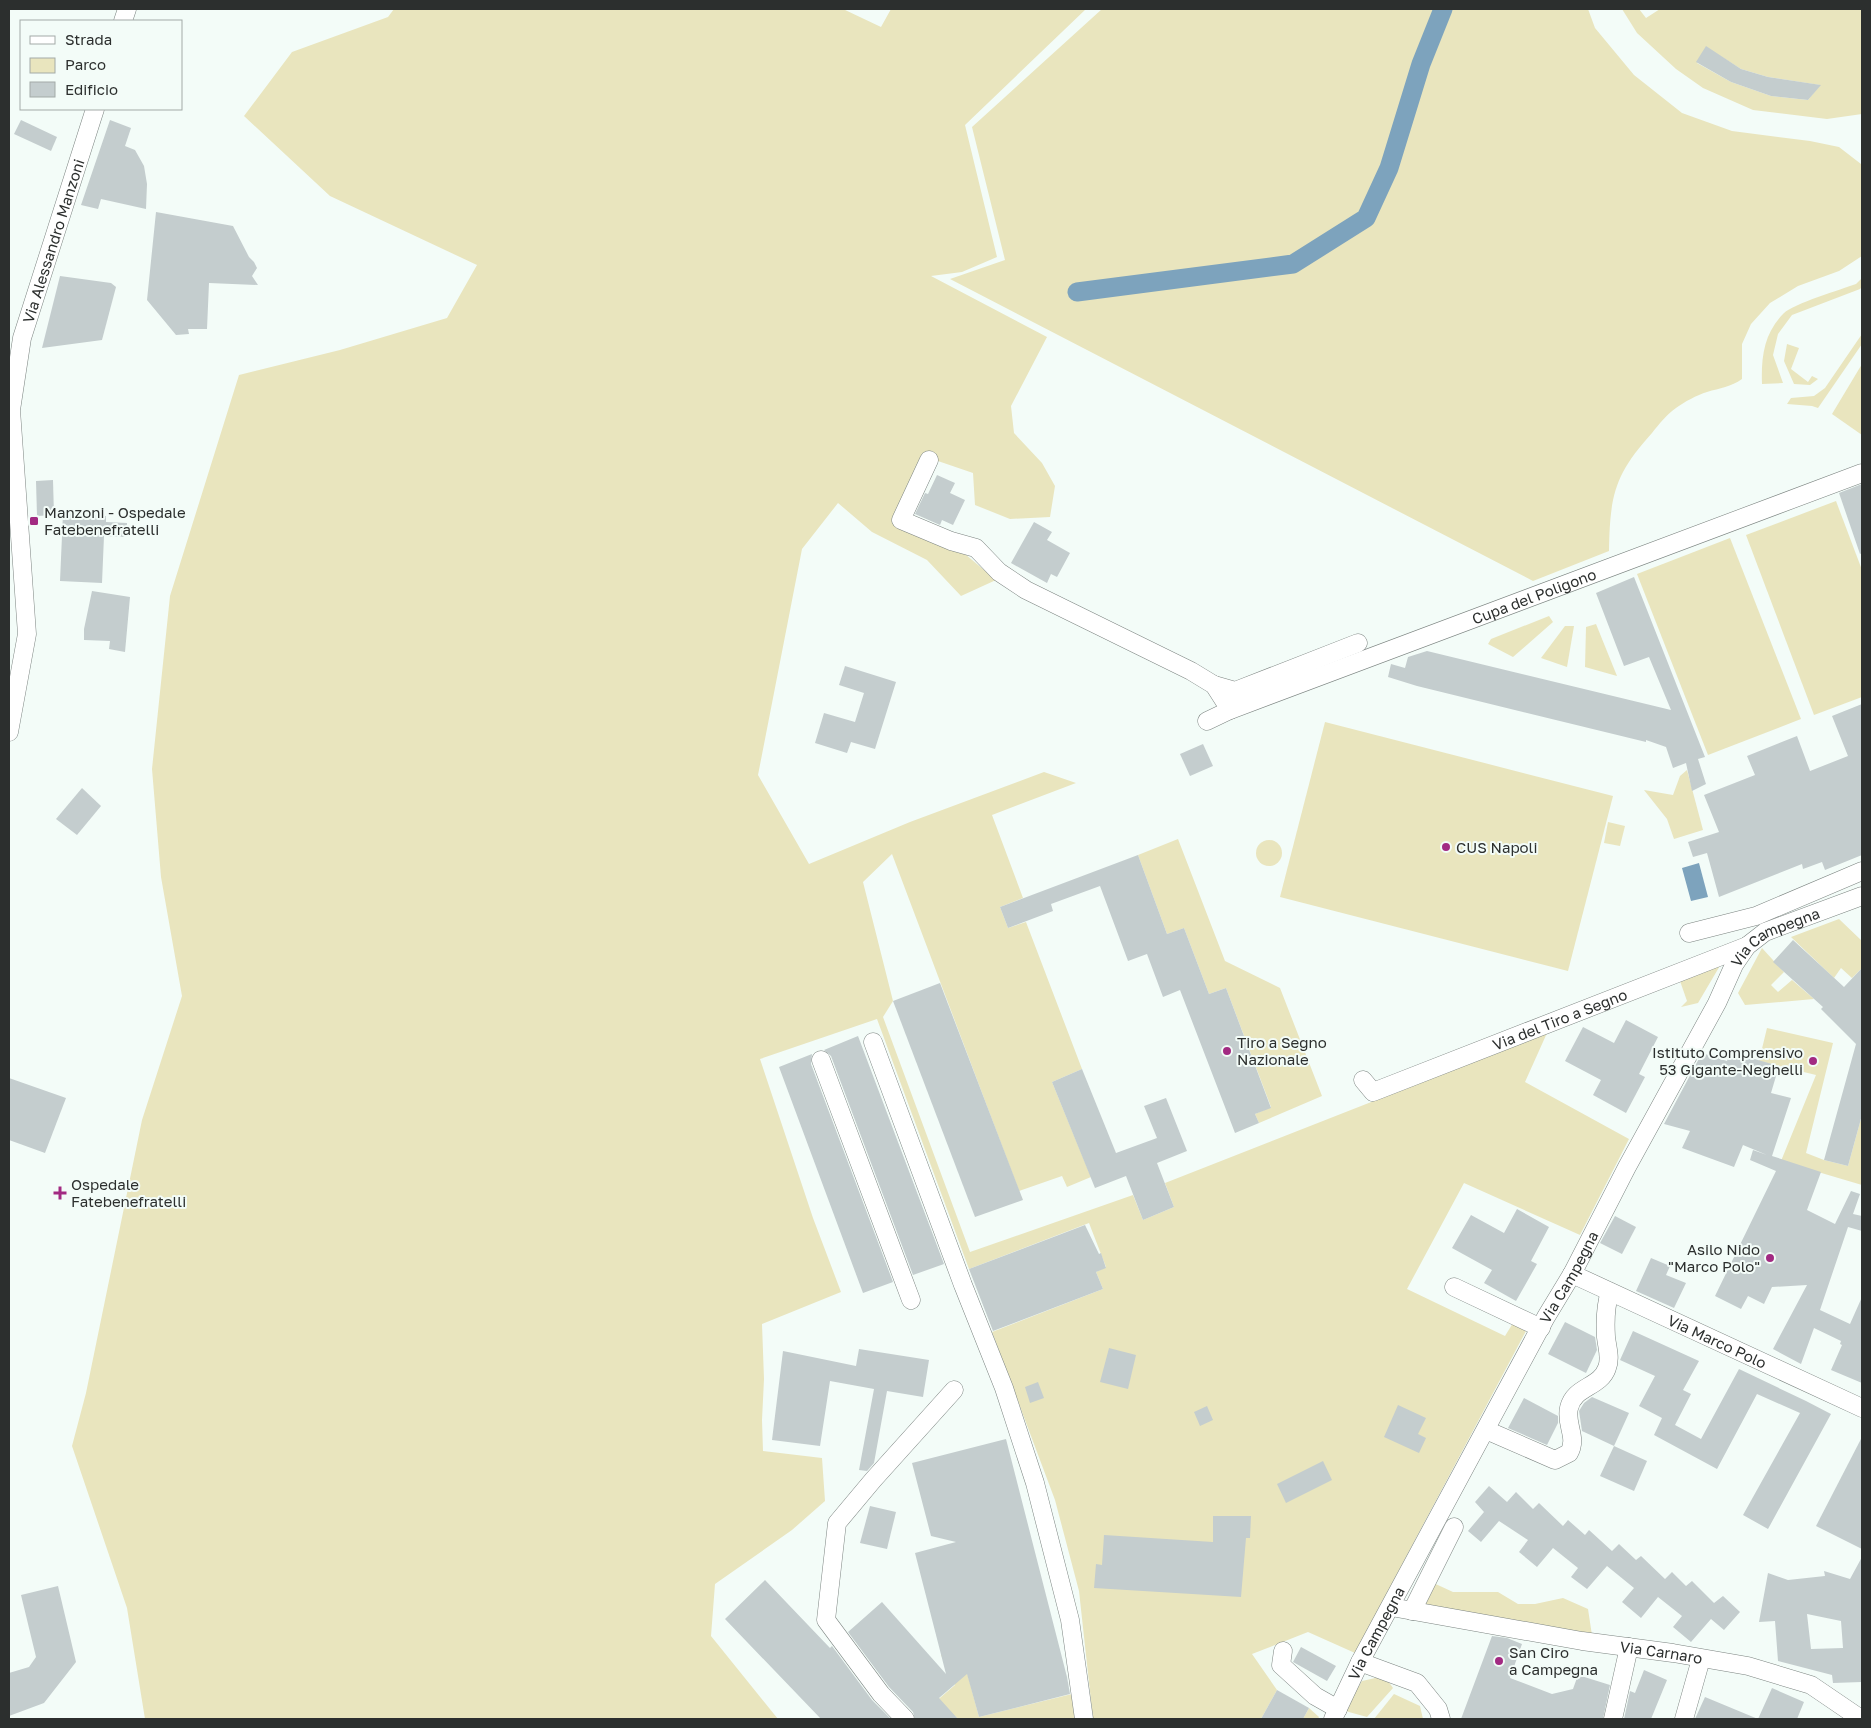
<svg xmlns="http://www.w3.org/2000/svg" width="1871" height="1728" font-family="'Golos Text',sans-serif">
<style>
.green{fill:#e9e5be;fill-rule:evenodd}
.water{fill:#7da3bd}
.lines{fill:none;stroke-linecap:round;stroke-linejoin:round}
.canal{stroke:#7da3bd;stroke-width:19}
.building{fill:#c4cdce;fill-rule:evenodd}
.minor-casing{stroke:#7c8481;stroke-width:19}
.minor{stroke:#fff;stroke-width:18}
.poi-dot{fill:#a22a82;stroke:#f3fcf8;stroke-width:2}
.labels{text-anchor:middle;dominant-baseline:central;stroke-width:4;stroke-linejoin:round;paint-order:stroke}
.street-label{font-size:15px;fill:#2c2f2e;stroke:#f3fcf8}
.poi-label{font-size:15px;fill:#2c2f2e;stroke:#f3fcf8;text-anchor:start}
</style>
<rect width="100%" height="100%" fill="#f3fcf8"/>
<g class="green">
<polygon points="394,9 843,9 881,27 891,9 1086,9 965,125 997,257 962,272 931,276 1047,337 1011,406 1014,433 1042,463 1055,486 1050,517 1010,519 975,505 973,473 935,460 895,521 959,549 996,580 961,596 927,560 872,532 838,503 802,549 758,775 809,864 910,822 1044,772 1076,783 992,815 1023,898 1000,907 1008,928 1026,922 1082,1069 1052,1082 1091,1177 1067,1187 1062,1176 1019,1191 892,854 863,882 893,1001 883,1017 970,1252 1133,1195 1143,1220 1174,1207 1165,1183 1547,1033 1525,1082 1629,1139 1580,1235 1464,1183 1407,1289 1505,1336 1513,1323 1527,1329 1355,1653 1308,1632 1252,1654 1277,1690 1261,1719 1093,1719 1079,1591 1055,1500 992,1332 1103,1289 1096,1272 1106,1267 1089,1223 969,1269 877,1019 760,1059 813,1218 841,1292 762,1324 764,1379 762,1420 763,1451 822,1458 825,1501 792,1530 715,1584 711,1636 778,1719 145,1719 127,1608 72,1446 86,1393 142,1120 182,996 161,877 152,769 170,596 239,375 340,350 447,318 477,265 330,196 244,116 292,52 388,17"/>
<path d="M 1102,9 L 1588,9 L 1595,28 L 1634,75 L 1682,113 L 1732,131 L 1810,141 L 1839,147 L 1861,164 L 1862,167 L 1862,256 L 1839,271 L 1798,286 L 1770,303 L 1751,324 L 1742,344 L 1742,379 C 1731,387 1720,388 1707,392 C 1697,395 1684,402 1676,408 C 1667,414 1659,424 1652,433 C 1614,475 1610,496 1609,551 L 1533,581 L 950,279 L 1005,260 L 972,127 Z"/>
<path d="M 1622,9 L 1639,9 L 1646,18 L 1660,9 L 1862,9 L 1862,114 L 1827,119 L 1753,110 L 1703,88 L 1676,69 L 1637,33 ZM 1706,47 L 1741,69 L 1768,77 L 1820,85 L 1808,100 L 1771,96 L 1731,82 L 1697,63 Z"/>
<path d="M 1862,278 L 1862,287 L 1860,289 L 1792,315 L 1778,334 L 1773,355 L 1783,383 L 1762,384 C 1761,357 1764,333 1784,313 C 1793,304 1842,289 1856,284 Z"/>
<polygon points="1862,334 1862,344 1818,408 1812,406 1787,404 1791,398 1814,396 1825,388"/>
<polygon points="1787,344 1799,348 1791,369 1808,382 1812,376 1818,379 1810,385 1794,384 1784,361"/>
<polygon points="1862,364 1862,435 1832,414"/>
<polygon points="1836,501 1862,570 1862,697 1814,715 1746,535"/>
<polygon points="1730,538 1801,719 1708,755 1637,574"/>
<polygon points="1549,616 1553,622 1513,657 1488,644 1491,639"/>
<polygon points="1596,624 1617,676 1585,667 1586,627"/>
<polygon points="1565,626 1574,626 1567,667 1541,658"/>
<polygon points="1325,722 1613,796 1568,971 1280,897"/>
<polygon points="1687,770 1703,830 1674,839 1667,819 1644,790 1673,795 1680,776"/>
<polygon points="1608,822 1625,826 1620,846 1604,843"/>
<polygon points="1178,839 1225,961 1280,988 1322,1096 1259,1123 1255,1114 1271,1107 1226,988 1209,994 1184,928 1167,934 1138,855"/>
<circle cx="1269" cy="853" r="13"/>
<polygon points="1839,919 1862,941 1862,968 1852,978 1841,968 1834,978 1791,937"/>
<polygon points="1762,948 1784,972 1771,985 1778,992 1792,980 1814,999 1745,1005 1738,993"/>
<polygon points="1721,964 1698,1003 1681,1007 1687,1001 1680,981"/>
<polygon points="1767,1028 1833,1043 1806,1153 1824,1160 1848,1166 1862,1115 1862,1185 1781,1161 1816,1075 1759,1061"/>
<polygon points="1427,1580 1453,1592 1498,1592 1518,1604 1535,1604 1563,1598 1588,1609 1593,1642 1412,1611"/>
<polygon points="961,1650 979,1717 1072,1694 1075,1719 958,1719 955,1716 952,1719 923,1719 920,1715 955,1685 941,1655"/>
<path d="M 1380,1677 L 1388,1681 L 1393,1688 L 1367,1717 L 1338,1709 C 1347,1698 1355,1694 1362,1681 Z"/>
<polygon points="1394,1694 1420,1706 1423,1719 1374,1719"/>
<polygon points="1309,1708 1319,1717 1318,1719 1303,1719"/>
</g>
<polygon class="water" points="1699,863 1708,897 1691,901 1682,868"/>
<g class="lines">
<polyline class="canal" points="1077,292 1293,264 1366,218 1389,168 1421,64 1443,9"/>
</g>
<g class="building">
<polygon points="1706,46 1741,69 1768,77 1821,85 1808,100 1771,96 1731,82 1696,62"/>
<polygon points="21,120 57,137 51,151 14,134"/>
<polygon points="110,120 131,128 125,146 135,150 144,166 147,184 146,209 101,199 98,209 81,205"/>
<polygon points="156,212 233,226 249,257 254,262 257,268 252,276 258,285 209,283 207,329 188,329 189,334 176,335 147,300"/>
<polygon points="60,276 111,283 116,287 102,340 42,348"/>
<polygon points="937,475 955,483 950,493 965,500 953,525 942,520 940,525 915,514 925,493 928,494"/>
<polygon points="53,480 54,515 37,516 36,481"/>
<polygon points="1862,484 1862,553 1860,554 1839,493"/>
<polygon points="63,513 106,516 106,522 127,523 126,537 104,536 102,583 60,581"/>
<polygon points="1034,522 1052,532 1047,540 1070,553 1057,577 1051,574 1047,583 1011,563"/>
<polygon points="1634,577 1705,757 1698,759 1706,784 1692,791 1686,763 1673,768 1666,747 1646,740 1646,742 1417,686 1388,677 1391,664 1405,668 1408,657 1427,651 1671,710 1649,657 1624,666 1596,593"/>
<polygon points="92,591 130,597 125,652 109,649 110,641 84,640 84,629"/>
<polygon points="845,666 896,682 875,749 851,742 847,753 815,743 824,713 855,722 864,693 839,685"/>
<polygon points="1862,704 1862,855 1825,870 1822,862 1803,869 1802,864 1719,897 1707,853 1693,857 1688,842 1719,832 1704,795 1755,775 1747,756 1797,736 1810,771 1848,756 1832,716"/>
<polygon points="1203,744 1213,766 1190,776 1180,754"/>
<polygon points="82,788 101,806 77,835 56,819"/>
<polygon points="1138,855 1167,934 1184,928 1209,994 1226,988 1271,1108 1255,1114 1259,1123 1235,1133 1180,990 1163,997 1147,954 1128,961 1100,886 1051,904 1053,911 1008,928 1000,907"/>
<polygon points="1793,940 1844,987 1862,968 1862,1115 1848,1166 1824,1160 1856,1044 1821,1009 1823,1007 1773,962"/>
<polygon points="940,983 1023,1200 975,1217 893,1001"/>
<polygon points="1626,1020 1658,1037 1639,1074 1645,1077 1626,1113 1593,1095 1601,1080 1565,1061 1583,1027 1614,1043"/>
<polygon points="858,1036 944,1264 913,1275 831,1056 824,1050"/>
<polygon points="1730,1052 1779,1066 1771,1093 1791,1098 1772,1156 1821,1172 1807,1210 1835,1224 1851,1191 1860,1194 1853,1214 1862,1216 1862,1231 1848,1227 1820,1310 1850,1324 1862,1297 1862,1383 1831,1370 1842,1345 1840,1344 1841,1341 1814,1328 1801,1364 1773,1349 1807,1285 1772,1287 1764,1304 1748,1296 1741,1309 1715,1296 1776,1171 1750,1160 1753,1150 1767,1155 1743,1145 1734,1167 1682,1148 1690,1131 1664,1124 1702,1053 1727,1061"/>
<polygon points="812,1054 811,1064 893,1282 863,1293 779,1067"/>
<polygon points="1082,1069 1116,1153 1157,1138 1144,1106 1166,1098 1187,1151 1157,1163 1174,1207 1143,1220 1126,1176 1095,1188 1052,1082"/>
<polygon points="9,1078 66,1098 45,1153 9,1140"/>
<polygon points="1517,1209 1549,1227 1531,1261 1537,1264 1516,1301 1484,1283 1492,1270 1452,1248 1471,1215 1504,1233"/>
<polygon points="1615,1216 1636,1227 1622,1254 1600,1243"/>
<polygon points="1085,1225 1099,1254 1101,1253 1106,1268 1096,1272 1103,1289 993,1331 969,1269"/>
<polygon points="1651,1258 1670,1266 1666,1275 1686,1283 1674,1308 1636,1291"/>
<polygon points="1565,1322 1595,1337 1597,1350 1586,1373 1548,1354"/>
<polygon points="1633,1331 1699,1361 1683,1390 1691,1394 1675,1425 1701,1439 1739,1369 1806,1401 1831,1414 1768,1529 1743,1515 1800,1413 1757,1394 1717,1469 1654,1435 1662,1418 1639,1406 1655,1376 1620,1360"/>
<polygon points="1109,1348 1136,1355 1128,1389 1100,1382"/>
<polygon points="859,1349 929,1360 923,1397 887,1391 874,1463 867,1471 859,1470 874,1389 830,1381 820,1446 772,1440 783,1351 856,1366"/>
<polygon points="1038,1382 1044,1398 1030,1403 1025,1387"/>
<polygon points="1592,1397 1629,1413 1614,1446 1582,1431 1579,1411 1584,1403"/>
<polygon points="1524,1398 1558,1416 1558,1423 1547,1445 1508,1428"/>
<polygon points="1398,1405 1426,1418 1418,1434 1426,1438 1419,1453 1384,1437"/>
<polygon points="1207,1406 1213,1420 1200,1426 1194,1412"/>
<polygon points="1862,1437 1862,1549 1816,1526"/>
<polygon points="1006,1439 1067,1677 1070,1694 979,1717 967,1674 939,1698 958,1719 915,1719 913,1712 889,1687 848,1632 882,1602 946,1674 915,1553 956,1542 931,1536 912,1463"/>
<polygon points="1614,1446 1647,1461 1634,1491 1600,1476"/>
<polygon points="1323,1461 1332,1480 1286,1503 1277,1484"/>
<polygon points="1489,1486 1507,1502 1516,1492 1533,1509 1539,1503 1563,1526 1568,1520 1585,1535 1589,1530 1612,1551 1619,1544 1636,1560 1641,1556 1665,1579 1672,1572 1686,1586 1692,1581 1714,1603 1723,1596 1740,1612 1724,1630 1711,1619 1691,1642 1673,1627 1682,1616 1658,1597 1641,1618 1622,1602 1634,1588 1607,1566 1587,1589 1571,1577 1578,1568 1553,1548 1537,1567 1519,1552 1528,1540 1499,1521 1481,1542 1468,1531 1484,1512 1475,1502"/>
<polygon points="870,1506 896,1512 887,1549 860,1543"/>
<polygon points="1213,1516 1251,1516 1250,1538 1246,1538 1241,1597 1094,1588 1096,1564 1102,1565 1104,1535 1213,1542"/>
<path d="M 1862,1557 L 1862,1682 L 1833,1683 L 1832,1675 L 1778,1661 L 1775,1621 L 1759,1622 L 1768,1573 L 1788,1580 L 1825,1576 L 1824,1571 L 1850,1579 ZM 1807,1614 L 1841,1621 L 1843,1648 L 1811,1649 Z"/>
<polygon points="765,1580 830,1648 832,1646 872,1700 891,1719 821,1719 725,1619"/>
<polygon points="58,1586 76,1662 44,1703 9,1716 9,1673 29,1667 36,1657 21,1595"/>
<polygon points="1492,1636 1507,1638 1522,1644 1510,1678 1552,1694 1573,1689 1578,1675 1610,1685 1603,1719 1461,1719"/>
<polygon points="1301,1647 1336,1666 1327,1681 1293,1662"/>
<polygon points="1644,1670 1667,1680 1651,1719 1624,1719 1630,1691 1635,1693"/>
<polygon points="1772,1688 1804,1702 1797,1719 1695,1719 1705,1697 1758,1719"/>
<polygon points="1277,1690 1309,1708 1303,1719 1261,1719"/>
</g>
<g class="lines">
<g class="minor-casing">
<g id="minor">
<polyline points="123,21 127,9"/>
<polyline points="929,460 901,520 951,541 976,548 999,572 1026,590 1191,671 1214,685 1230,710"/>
<polyline points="1214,685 1235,691 1358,643"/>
<path id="s1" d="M 1207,721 L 1230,710 L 1862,473"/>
<path id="s2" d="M 9,732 L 27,634 L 11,410 L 22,338 L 95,109"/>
<polyline points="1689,933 1756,916 1862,871"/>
<polyline points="873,1042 963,1285 1004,1388 1035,1483 1070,1620 1084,1719"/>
<polyline points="821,1060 911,1300"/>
<path id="s3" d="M 1363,1080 L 1373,1092 L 1747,946"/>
<path id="s4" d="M 1572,1274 L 1862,1408"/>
<polyline points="1454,1287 1541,1328"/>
<path d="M 1486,1430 L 1555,1460 L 1569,1453 C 1578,1438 1565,1424 1569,1408 C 1574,1386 1600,1388 1607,1368 C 1611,1358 1607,1347 1606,1337 C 1605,1321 1605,1307 1610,1292"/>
<path id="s5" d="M 1391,1607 L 1582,1641 L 1673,1653 L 1748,1666 L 1811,1685 L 1861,1719"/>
<polyline points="1412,1611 1454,1527"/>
<polyline points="1283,1651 1281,1665 1315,1696 1338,1709"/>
<polyline points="1360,1662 1417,1683 1438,1709 1441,1719"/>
<polyline points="905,1719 881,1694 826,1620 837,1523 873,1480 954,1390"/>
<path id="s6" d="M 1333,1719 L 1360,1662 L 1546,1317 L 1572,1274 L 1627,1167 L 1717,1003 L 1734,965 L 1747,946 L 1765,932 L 1862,896"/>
<polyline points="1613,1719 1629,1647"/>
<polyline points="1684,1719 1701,1659"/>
</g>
</g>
<use href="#minor" class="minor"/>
</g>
<g class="poi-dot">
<rect x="29" y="516" width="10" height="10" rx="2.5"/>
<circle cx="1446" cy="847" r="5"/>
<circle cx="1227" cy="1051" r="5"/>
<circle cx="1813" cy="1061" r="5"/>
<path d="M57.5 1185.5h5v5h5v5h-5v5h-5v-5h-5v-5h5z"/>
<circle cx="1770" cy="1258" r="5"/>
<circle cx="1499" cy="1661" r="5"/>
</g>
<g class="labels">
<g class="street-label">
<text stroke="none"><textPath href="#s2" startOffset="499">Via Alessandro Manzoni</textPath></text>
<text stroke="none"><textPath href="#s1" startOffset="350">Cupa del Poligono</textPath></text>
<text stroke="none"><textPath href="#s6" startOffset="906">Via Campegna</textPath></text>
<text stroke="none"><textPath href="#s3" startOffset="216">Via del Tiro a Segno</textPath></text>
<text stroke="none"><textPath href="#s6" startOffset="501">Via Campegna</textPath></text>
<text stroke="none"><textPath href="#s4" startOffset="160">Via Marco Polo</textPath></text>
<text stroke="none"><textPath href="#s6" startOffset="96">Via Campegna</textPath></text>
<text stroke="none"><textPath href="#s5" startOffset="274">Via Carnaro</textPath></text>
</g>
<g class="poi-label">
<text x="44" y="512">Manzoni - Ospedale<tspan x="44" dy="17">Fatebenefratelli</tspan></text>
<text x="1456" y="847">CUS Napoli</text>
<text x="1237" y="1042">Tiro a Segno<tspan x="1237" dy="17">Nazionale</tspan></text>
<text x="1803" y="1052" text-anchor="end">Istituto Comprensivo<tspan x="1803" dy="17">53 Gigante-Neghelli</tspan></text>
<text x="71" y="1184">Ospedale<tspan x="71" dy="17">Fatebenefratelli</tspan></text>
<text x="1760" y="1249" text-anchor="end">Asilo Nido<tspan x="1760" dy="17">"Marco Polo"</tspan></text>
<text x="1509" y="1652">San Ciro<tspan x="1509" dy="17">a Campegna</tspan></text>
</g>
</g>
<rect width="1871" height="1728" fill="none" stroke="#2c2f2e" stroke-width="20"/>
<rect x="20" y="20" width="162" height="90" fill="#f3fcf8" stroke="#a3aaa7"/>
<rect x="30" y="36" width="25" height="8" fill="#ffffff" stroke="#a3aaa7"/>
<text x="65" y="45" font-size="15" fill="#2c2f2e">Strada</text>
<rect x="30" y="58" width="25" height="15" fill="#e9e5be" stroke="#a3aaa7"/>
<text x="65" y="70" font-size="15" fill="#2c2f2e">Parco</text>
<rect x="30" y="82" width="25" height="15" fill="#c4cdce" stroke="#a3aaa7"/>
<text x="65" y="95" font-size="15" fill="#2c2f2e">Edificio</text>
</svg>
